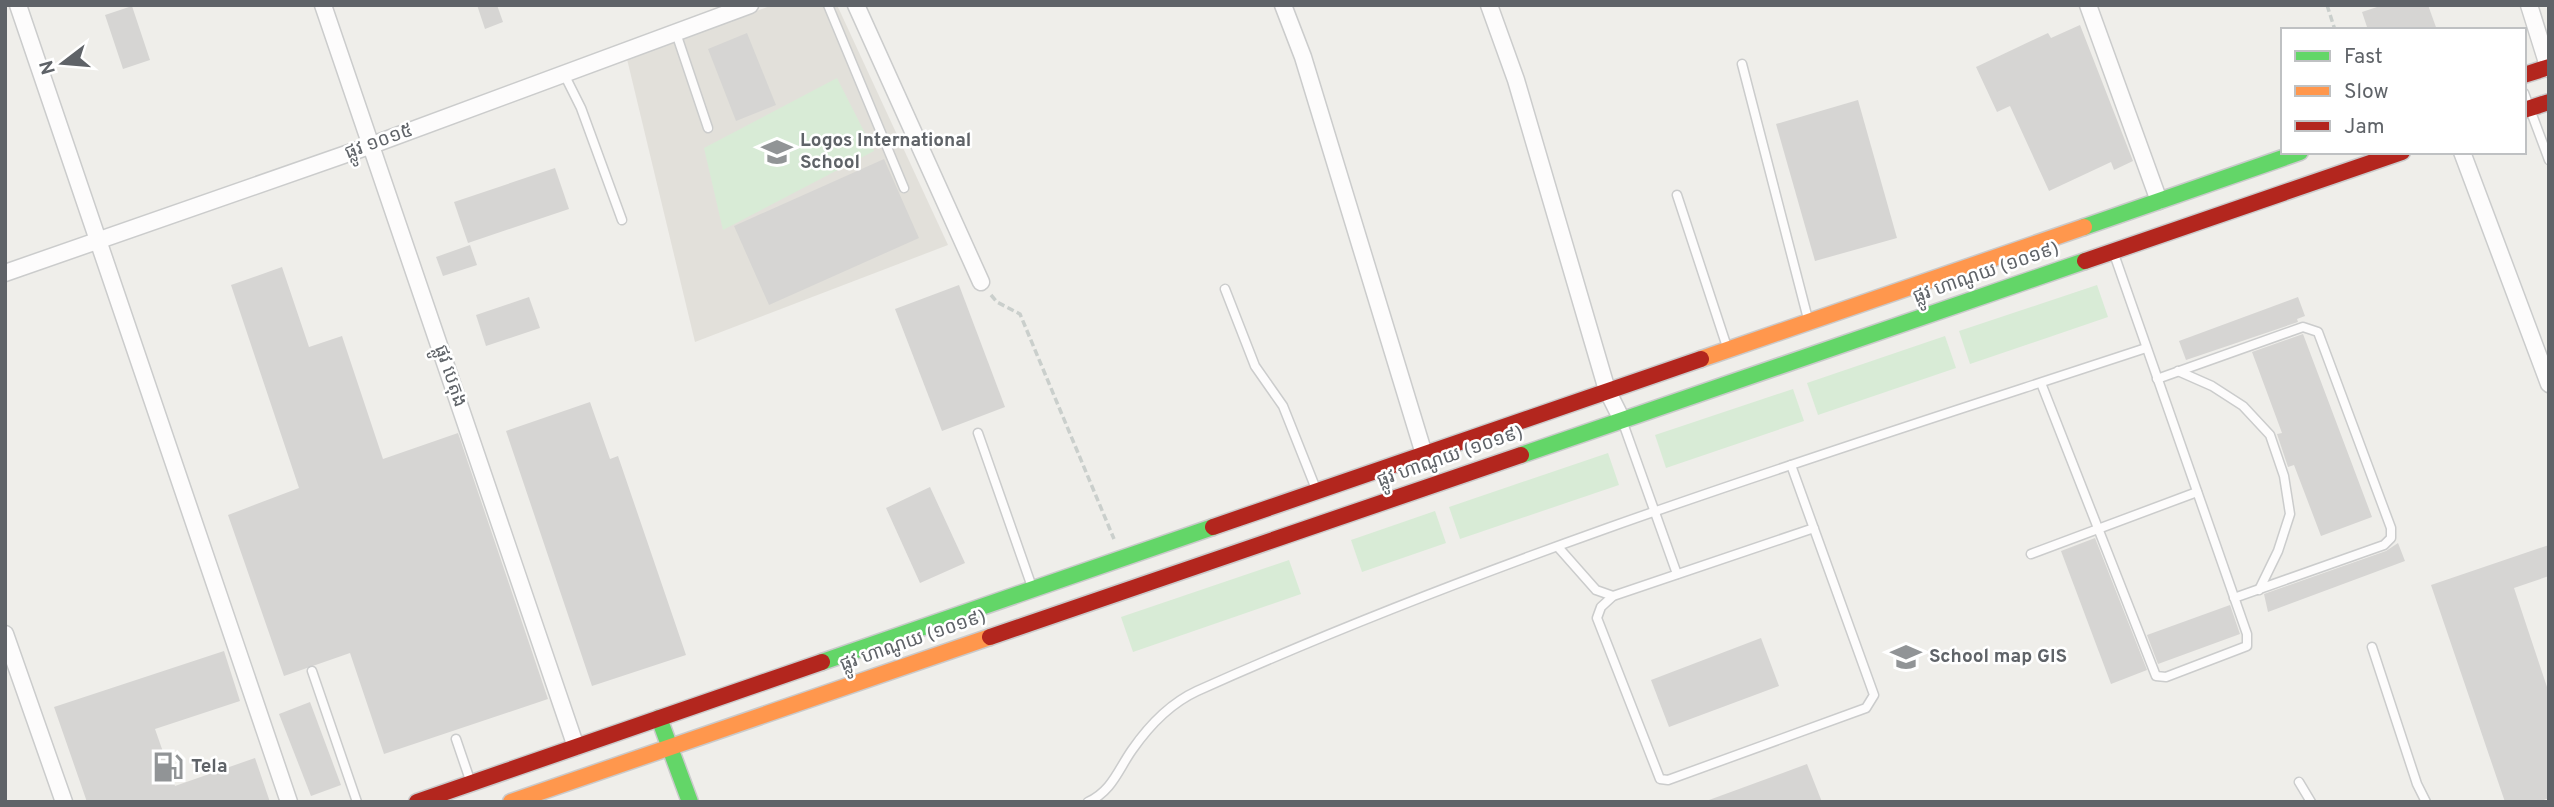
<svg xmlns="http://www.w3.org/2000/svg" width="2554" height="807" font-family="Overpass,'Noto Sans Khmer',sans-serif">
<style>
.education{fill:#e2e0da}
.green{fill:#d8ebd6}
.building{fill:#d6d5d3}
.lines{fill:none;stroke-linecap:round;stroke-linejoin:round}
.lane-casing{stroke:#cbcccc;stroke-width:11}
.street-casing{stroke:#cbcccc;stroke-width:19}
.fast-casing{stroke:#cacacb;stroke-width:19}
.slow-casing{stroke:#cacacb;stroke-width:19}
.jam-casing{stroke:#cacacb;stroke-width:19}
.path{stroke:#cacfcc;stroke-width:3.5;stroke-dasharray:7 3.5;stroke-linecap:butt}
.lane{stroke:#fdfcfc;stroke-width:8}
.street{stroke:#fdfcfc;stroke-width:16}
.fast{stroke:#63d668;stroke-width:16}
.slow{stroke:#ff974d;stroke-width:16}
.jam{stroke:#b3261e;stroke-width:16}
.labels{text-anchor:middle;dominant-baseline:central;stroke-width:5;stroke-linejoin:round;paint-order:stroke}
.poi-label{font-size:19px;font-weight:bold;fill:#5f6368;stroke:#fff;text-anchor:start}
.street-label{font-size:19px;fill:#5f6368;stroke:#fff}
</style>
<rect width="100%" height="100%" fill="#efeeea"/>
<polygon class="education" points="773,5 837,5 948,245 695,342 627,59"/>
<g class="green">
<polygon points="837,78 874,151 723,230 704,148"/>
<polygon points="2097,285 2108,317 1970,364 1959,331"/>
<polygon points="1945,336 1956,368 1818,415 1807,383"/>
<polygon points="1793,389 1804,421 1666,468 1655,435"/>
<polygon points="1608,453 1619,485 1460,539 1449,507"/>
<polygon points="1435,511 1446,543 1362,572 1351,540"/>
<polygon points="1289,560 1301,594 1133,652 1121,617"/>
</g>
<g class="building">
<polygon points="477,5 497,5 503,22 485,29"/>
<polygon points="2383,5 2428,5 2437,30 2368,30 2362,12"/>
<polygon points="132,6 150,60 123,69 105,15"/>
<polygon points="2080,25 2133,161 2114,170 2111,162 2049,191 2010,106 1997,112 1976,67 2048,33 2051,38"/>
<polygon points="747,33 776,105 736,121 708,49"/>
<polygon points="1858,100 1897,238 1815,261 1776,124"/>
<polygon points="884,159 919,238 769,305 734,226"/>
<polygon points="555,168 569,209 468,243 454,202"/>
<polygon points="470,245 477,265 443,276 436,257"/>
<polygon points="282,267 309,347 342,336 383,459 458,433 548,699 384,754 350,653 284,676 228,515 299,488 231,285"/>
<polygon points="959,285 1005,407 942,431 895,309"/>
<polygon points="529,297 540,328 486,346 476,315"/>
<polygon points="2298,297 2305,316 2297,319 2298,322 2186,360 2179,341"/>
<polygon points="2303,334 2372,517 2321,536 2294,465 2288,467 2277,434 2282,433 2252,352"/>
<polygon points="590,402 610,459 618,456 686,655 592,686 506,431"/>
<polygon points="930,487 965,563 920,583 886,508"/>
<polygon points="2095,538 2147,670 2111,684 2061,551"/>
<polygon points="2398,543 2405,561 2268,612 2264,594 2386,551"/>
<polygon points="2549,545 2549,576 2514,588 2549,693 2549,798 2539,802 2505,802 2431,585"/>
<polygon points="2230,605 2240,634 2158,664 2147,635"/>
<polygon points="1761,638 1779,686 1669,727 1651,680"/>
<polygon points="224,651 240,701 155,729 175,786 255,758 270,802 87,802 54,707"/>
<polygon points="310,702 341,785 311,796 279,714"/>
<polygon points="1807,764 1822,802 1709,802 1709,800"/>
</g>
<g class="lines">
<g class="lane-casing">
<g id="lane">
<polyline points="828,5 904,188"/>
<polyline points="676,33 708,128"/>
<polyline points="1742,64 1808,319"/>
<polyline points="564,74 581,108 622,220"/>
<polyline points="2524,93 2549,160"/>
<polyline points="1677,195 1727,347"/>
<polyline points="1225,289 1255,366 1283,406 1316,489"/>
<polyline points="2178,371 2212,386 2243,406 2270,435 2284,476 2290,514 2278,551 2259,590"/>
<polyline points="2157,379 2303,327 2318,332 2391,528 2391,538 2384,545 2234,598"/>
<polyline points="2041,383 2156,676 2166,677 2247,646 2247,634 2114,254"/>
<polyline points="1623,423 1677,574"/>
<polyline points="978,433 1032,587"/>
<polyline points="1791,465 1874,695 1866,708 1668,780 1660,779 1597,618 1601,607 1613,596 1814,528"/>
<polyline points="1558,547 1596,590 1613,596"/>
<polyline points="2031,554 2197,492"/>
<polyline points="2372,647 2417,784 2426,802"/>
<polyline points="312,671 357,802"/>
<polyline points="456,739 470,780"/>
<polyline points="2299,782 2311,802"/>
<path d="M 1088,802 C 1112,791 1118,770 1132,750 C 1148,727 1171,703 1197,691 C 1504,553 1827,453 2146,348"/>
</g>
</g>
<g class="street-casing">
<g id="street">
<polyline points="18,5 289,802"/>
<polyline points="323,5 576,747"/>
<polyline points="856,5 981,282"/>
<polyline points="1283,5 1303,57 1424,454"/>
<polyline points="1489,5 1516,80 1607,390 1622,420"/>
<polyline points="2088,5 2159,201"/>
<polyline points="2529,5 2549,69"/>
<polyline points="2462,152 2549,384"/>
<polyline points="5,273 372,145 750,5"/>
<polyline points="5,634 64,802"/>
</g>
</g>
<g class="fast-casing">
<g id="fast">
<polyline points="2084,227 2300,152"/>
<polyline points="1521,455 2085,261"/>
<polyline points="822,662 1213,527"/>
<polyline points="659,718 690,802"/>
</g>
</g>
<g class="slow-casing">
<g id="slow">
<polyline points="1701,359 2084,227"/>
<polyline points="511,802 990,637"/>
</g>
</g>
<g class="jam-casing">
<g id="jam">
<polyline points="2524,75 2549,67"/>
<polyline points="2524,110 2549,102"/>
<polyline points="2085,261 2402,152"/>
<polyline points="1213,527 1701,359"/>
<polyline points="990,637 1521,455"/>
<polyline points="417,802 822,662"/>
</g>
</g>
<g class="path">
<polyline points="2327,5 2335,30"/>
<polyline points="991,295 997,302 1020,314 1114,539"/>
</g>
<use href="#lane" class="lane"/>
<use href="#street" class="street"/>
<use href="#fast" class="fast"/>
<use href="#slow" class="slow"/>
<use href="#jam" class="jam"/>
</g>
<defs>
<g id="school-bare" transform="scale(2.415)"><path d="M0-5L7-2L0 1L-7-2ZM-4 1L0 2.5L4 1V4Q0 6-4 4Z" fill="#919496" stroke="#fff" stroke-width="2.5" paint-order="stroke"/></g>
<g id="fuel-bare" transform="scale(2.415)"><path d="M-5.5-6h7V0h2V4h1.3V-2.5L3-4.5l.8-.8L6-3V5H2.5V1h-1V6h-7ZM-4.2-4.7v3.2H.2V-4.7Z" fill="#919496" stroke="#fff" stroke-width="2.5" paint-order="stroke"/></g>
</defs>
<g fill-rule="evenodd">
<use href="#school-bare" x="777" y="152"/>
<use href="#school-bare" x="1906" y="657"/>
<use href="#fuel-bare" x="168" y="767"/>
</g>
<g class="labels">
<g class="poi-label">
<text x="800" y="141">Logos International<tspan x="800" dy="22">School</tspan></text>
<text x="1929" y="657">School map GIS</text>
<text x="191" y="767">Tela</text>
</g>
<g class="street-label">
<text transform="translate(379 142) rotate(-20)">ផ្លូវ ១០១៥</text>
<text transform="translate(1986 273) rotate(-19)">ផ្លូវ ហាណូយ (១០១៩)</text>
<text transform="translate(450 376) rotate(71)">ផ្លូវ បេតុង</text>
<text transform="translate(1450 457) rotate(-19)">ផ្លូវ ហាណូយ (១០១៩)</text>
<text transform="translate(913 641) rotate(-19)">ផ្លូវ ហាណូយ (១០១៩)</text>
</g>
</g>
<rect width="2554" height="807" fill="none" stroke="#5f6368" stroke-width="14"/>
<rect x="2281" y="28" width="245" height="126" fill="#ffffff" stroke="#bfc1c3" stroke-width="2"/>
<rect x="2295" y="51" width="35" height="10" fill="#63d668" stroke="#bfc1c3" stroke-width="2"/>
<text x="2344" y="63" font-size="21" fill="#5f6368">Fast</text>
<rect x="2295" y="86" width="35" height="10" fill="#ff974d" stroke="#bfc1c3" stroke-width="2"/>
<text x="2344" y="98" font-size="21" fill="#5f6368">Slow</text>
<rect x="2295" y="121" width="35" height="10" fill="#b3261e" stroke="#bfc1c3" stroke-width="2"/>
<text x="2344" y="133" font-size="21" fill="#5f6368">Jam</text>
<g transform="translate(63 63) rotate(254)" stroke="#ffffff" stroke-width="5" paint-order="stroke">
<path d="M0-5L12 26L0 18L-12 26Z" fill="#5f6368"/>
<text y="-10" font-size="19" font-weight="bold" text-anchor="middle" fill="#5f6368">N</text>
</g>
</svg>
